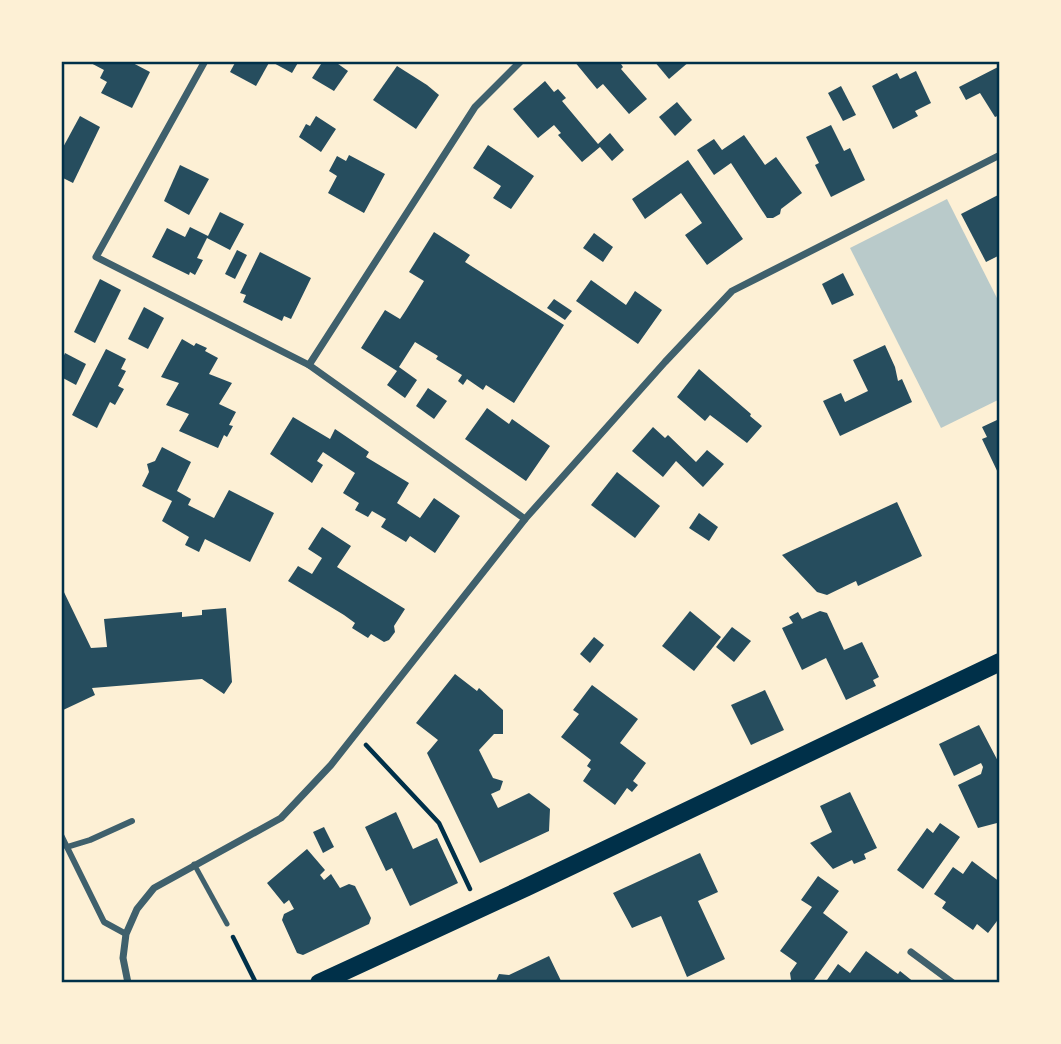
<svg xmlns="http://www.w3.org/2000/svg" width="1061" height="1044" font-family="'IBM Plex Sans',sans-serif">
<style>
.green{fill:#b9caca}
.building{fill:#264d5e}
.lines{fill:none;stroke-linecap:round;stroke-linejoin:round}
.path{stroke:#003049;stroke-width:4.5}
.service{stroke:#3f606c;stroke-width:5}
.pedestrian{stroke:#3f606c;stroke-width:6}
.minor{stroke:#3f606c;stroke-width:7}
.primary{stroke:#003049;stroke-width:18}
.neatline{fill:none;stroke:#003049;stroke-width:2.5}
</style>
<rect width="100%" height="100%" fill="#fdf0d5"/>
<polygon class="green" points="947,199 1000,304 1000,399 941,428 850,248"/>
<g class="building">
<polygon points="87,61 129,61 150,72 132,108 101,93 107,82 100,78 104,70"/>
<polygon points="236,61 270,61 256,86 230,72"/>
<polygon points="270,61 299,61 292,73"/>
<polygon points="323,61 334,61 348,71 334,91 312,78"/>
<polygon points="574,61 619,61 623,67 621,69 647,99 629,114 603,84 597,89"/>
<polygon points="654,61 690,61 669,79"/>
<polygon points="397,66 427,85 439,95 416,129 373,100"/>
<polygon points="1000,66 1000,115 995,117 980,93 966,100 959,87"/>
<polygon points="916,71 931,103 915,111 918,116 893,129 872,86 897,73 900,79"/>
<polygon points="545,81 554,92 558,89 566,98 562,101 598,144 610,133 624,150 612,161 600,147 582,162 558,135 561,133 554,125 538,138 513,109"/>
<polygon points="841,86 856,115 843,121 828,93"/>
<polygon points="677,102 692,120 675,136 659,117"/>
<polygon points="80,116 100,127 73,183 61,177 61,151"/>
<polygon points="316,116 336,129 321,152 299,137 306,124 310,126"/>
<polygon points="831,125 844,151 850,148 865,180 831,197 815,165 819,163 806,137"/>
<polygon points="744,135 765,165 776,157 802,193 781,209 780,214 773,218 767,218 731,163 714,175 697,150 714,139 722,150"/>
<polygon points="488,145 534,176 511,209 493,198 501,186 473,168"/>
<polygon points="349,155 385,174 364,213 328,193 337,176 329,171 337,156 346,161"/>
<polygon points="688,160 743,239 707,265 685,235 702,223 681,193 645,219 632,199"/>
<polygon points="180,165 209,179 189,215 164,201"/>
<polygon points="1000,194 1000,255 986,262 961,214"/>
<polygon points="220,212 244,224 230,250 207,238 197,258 203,260 195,275 190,272 189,275 152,257 167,228 185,237 190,227 208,236"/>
<polygon points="434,232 470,255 465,262 564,325 514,403 486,385 483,390 467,379 463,385 458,381 462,375 436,359 438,356 415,342 399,367 417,380 405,398 387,385 397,371 361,348 385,310 400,319 406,310 424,281 409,272"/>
<polygon points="594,233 613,247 603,262 583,248"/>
<polygon points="237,250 247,255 235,279 225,274"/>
<polygon points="260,252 311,278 291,319 284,316 282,321 243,302 246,295 240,293"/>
<polygon points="843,273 854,295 832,305 822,284"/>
<polygon points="100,279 121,290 95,343 74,332"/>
<polygon points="591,280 626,305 635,291 662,310 638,344 576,301"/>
<polygon points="554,299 572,311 565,320 547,308"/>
<polygon points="144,307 164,318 148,349 128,339"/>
<polygon points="182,339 194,346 196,343 207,348 205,351 218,358 209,374 232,383 219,404 236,412 229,425 233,426 227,437 224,435 218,448 179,431 189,414 166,405 179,383 161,377"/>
<polygon points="885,345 895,367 898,381 902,379 912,402 840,436 823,401 841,393 845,402 868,391 853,360"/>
<polygon points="106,349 126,359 121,369 126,371 118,386 124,389 115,405 110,402 97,428 72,415"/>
<polygon points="65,353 86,364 76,385 61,377 61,362"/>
<polygon points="699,369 751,414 750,416 762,426 747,443 710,415 705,421 677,397"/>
<polygon points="428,388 447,401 434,419 416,406"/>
<polygon points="487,408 509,424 512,419 550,446 526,481 465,439"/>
<polygon points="293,417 330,439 335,429 369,452 366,457 409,483 397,503 420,518 434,498 460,516 435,553 410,536 406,542 381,527 386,519 372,511 368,517 355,510 359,503 343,493 355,473 323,452 317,461 323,465 312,483 270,454"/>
<polygon points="997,420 1000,426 1000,477 982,439 987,437 982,427"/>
<polygon points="653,427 665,438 668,435 696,462 707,450 724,464 703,487 676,461 663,477 632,451"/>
<polygon points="162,447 191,462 177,491 191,499 188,505 214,518 229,490 274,513 250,562 205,539 199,552 185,545 189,537 162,521 172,501 142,486 149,472 147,464 155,461"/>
<polygon points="617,472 660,506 635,538 591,505"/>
<polygon points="897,502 922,556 892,570 858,586 856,581 827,595 817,592 782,555"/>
<polygon points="699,513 718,527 709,541 689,528"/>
<polygon points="322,527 351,546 337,567 405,609 394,626 395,632 389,640 384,642 371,634 368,638 352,628 355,623 344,615 288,581 298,566 312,574 322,558 308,549"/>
<polygon points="61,586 91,648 107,647 104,619 182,612 182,617 202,615 202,610 226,608 232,682 224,694 202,679 92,688 95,695 61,711"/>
<polygon points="690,611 721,637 694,671 662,646"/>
<polygon points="820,611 827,613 844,650 862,642 879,677 873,680 876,686 846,700 826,658 802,670 782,628 793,623 789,617 798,612 802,619"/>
<polygon points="732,627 751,641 734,662 716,647"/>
<polygon points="594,637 604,645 590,663 580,654"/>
<polygon points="455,674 477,691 479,688 503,710 503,734 494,734 479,750 493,778 503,781 500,790 491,794 498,808 529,793 550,809 549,831 480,863 427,753 438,740 416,723"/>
<polygon points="592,685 638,719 620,743 646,763 633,781 638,785 632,792 627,788 615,805 583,781 591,769 587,766 591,760 561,737 579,714 573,710"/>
<polygon points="765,690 784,730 751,745 731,705"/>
<polygon points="979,725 1000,765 1000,818 997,823 978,828 958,785 981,774 983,767 981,763 954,776 939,744"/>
<polygon points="850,792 877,848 864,854 866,859 854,864 852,860 833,869 810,843 832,832 820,806"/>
<polygon points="396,812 413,849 437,838 458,883 410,906 392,868 386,871 365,827"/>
<polygon points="940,823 960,837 923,889 897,870 927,828 933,833"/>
<polygon points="324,827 334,847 323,853 313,832"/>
<polygon points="307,849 325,870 320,875 324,880 331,874 340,888 349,884 355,886 371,918 369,924 303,955 297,953 282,920 284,914 294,909 289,900 284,904 267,883"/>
<polygon points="700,853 718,892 698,901 725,959 687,977 661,916 632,928 613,893"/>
<polygon points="972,861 1000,882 1000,917 988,933 977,924 973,930 942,908 946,902 934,894 953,867 963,874"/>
<polygon points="818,876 839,891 823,913 848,932 812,983 795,983 791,980 790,973 797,963 780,951 812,907 801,900"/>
<polygon points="866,951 898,974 900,971 915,983 825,983 838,964 850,973"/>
<polygon points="549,956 562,983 495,983 499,974 509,975"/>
</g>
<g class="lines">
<g class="path">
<polyline points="366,745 439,823 470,889"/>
<polyline points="233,937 256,983"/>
</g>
<polyline class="service" points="194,864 227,924"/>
<g class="pedestrian">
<polyline points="61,835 104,922 126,934"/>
<polyline points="67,847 90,840 132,821"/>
</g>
<g class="minor">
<polyline points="205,61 96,257 309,365"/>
<polyline points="521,61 475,107 309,365 525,519"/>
<polyline points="911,952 953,983"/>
<polyline points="128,983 123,958 126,934 137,909 154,888 281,818 331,765 525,519 665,362 732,291 1000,155"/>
</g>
<polyline class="primary" points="319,983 527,887 1000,662"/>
</g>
<rect width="1061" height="1044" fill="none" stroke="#fdf0d5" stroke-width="126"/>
<rect x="63" y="63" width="935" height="918" class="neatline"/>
</svg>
